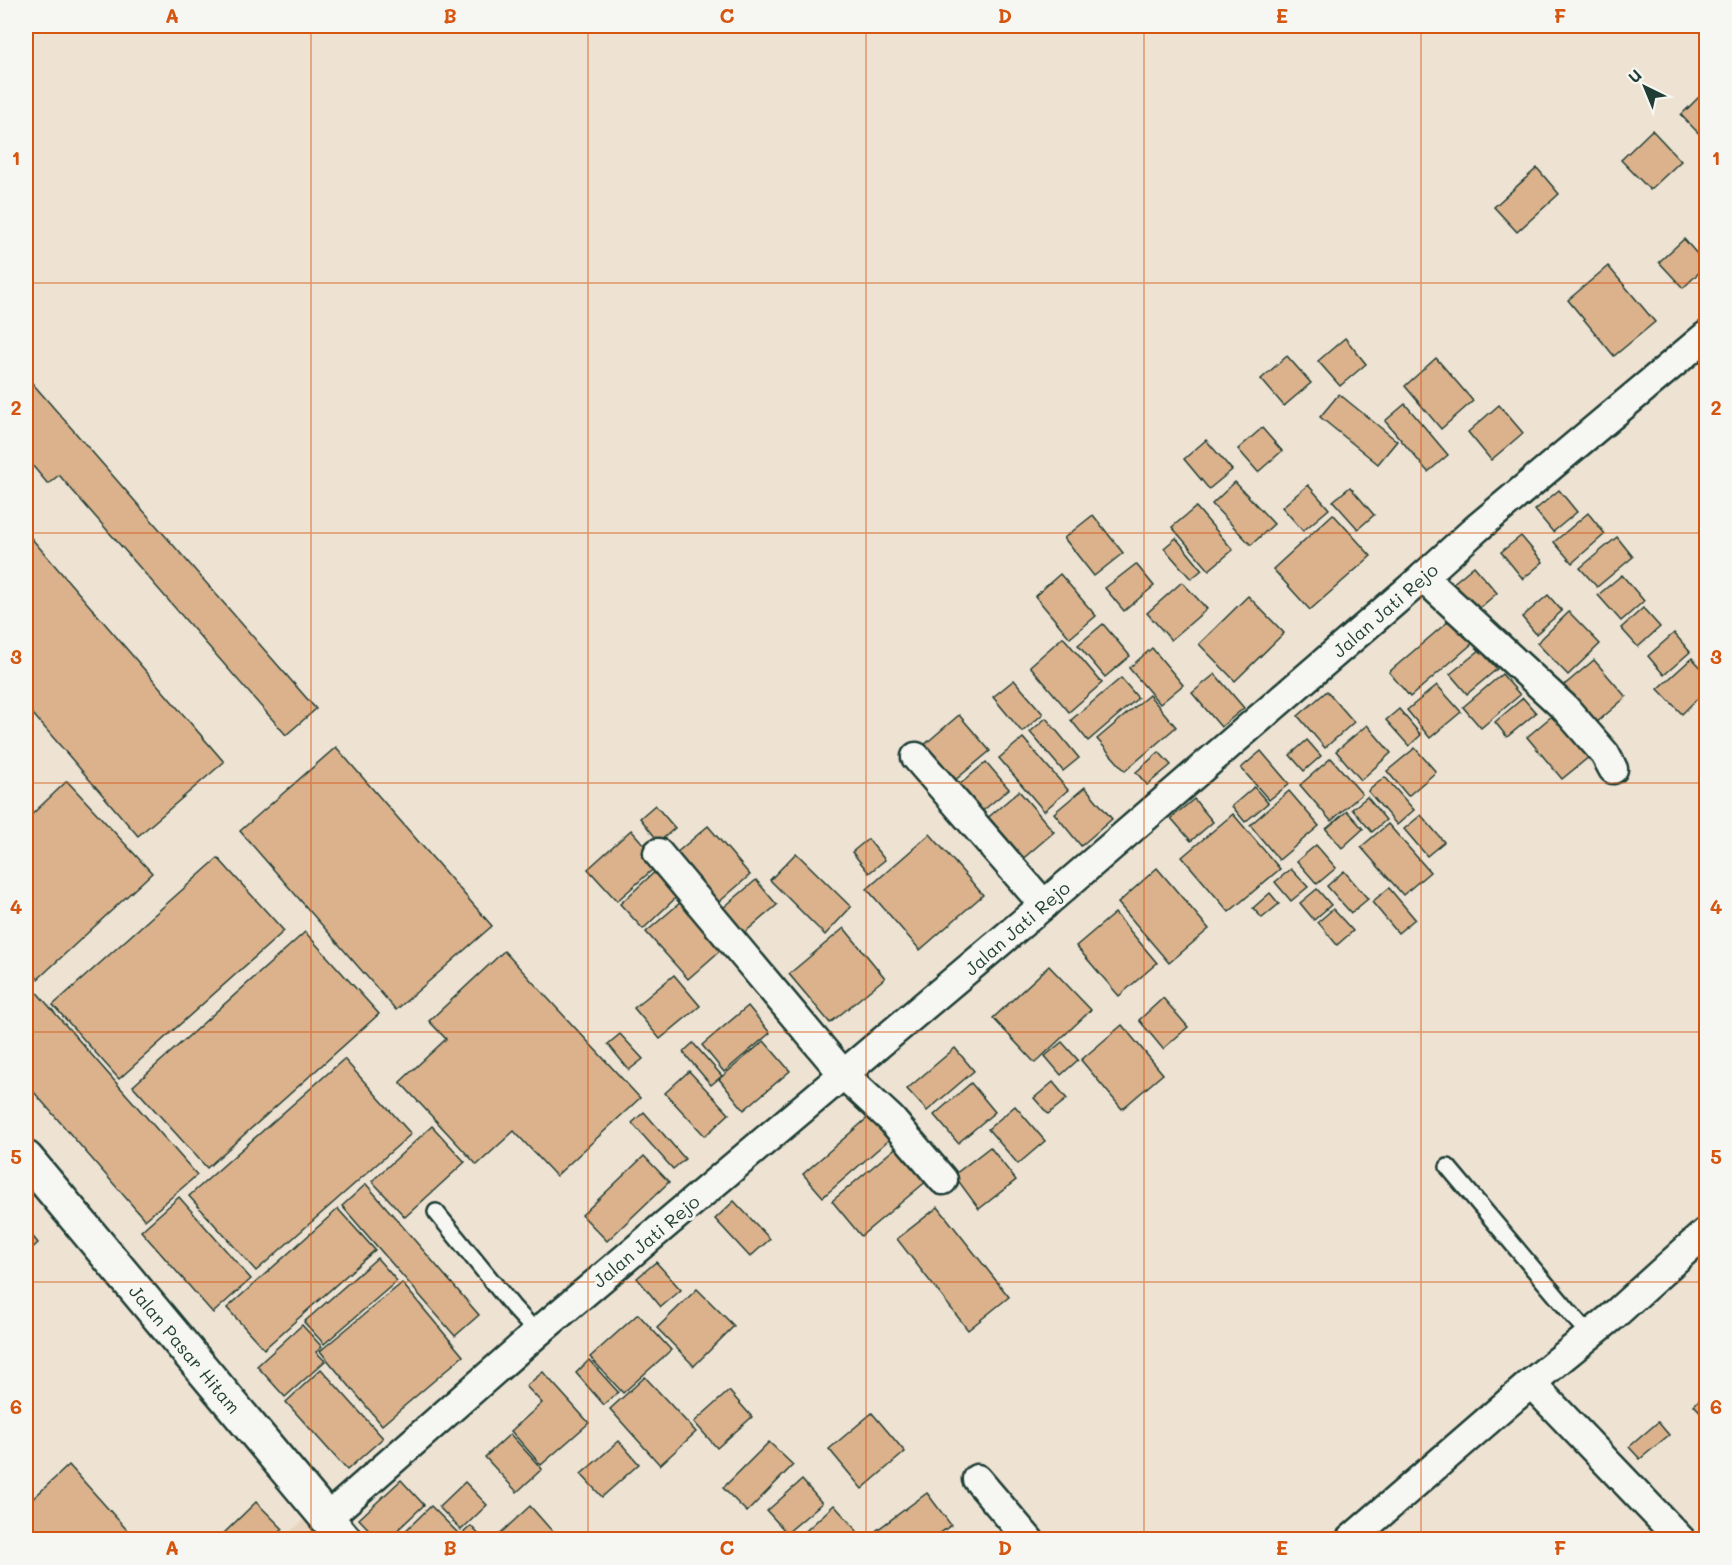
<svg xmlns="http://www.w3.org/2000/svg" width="1732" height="1565" font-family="Mali,sans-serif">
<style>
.built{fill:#e8d4be}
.building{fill:#dbb28c;stroke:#1f3d34;stroke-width:1.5}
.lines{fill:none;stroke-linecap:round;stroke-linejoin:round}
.lane-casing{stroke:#1f3d34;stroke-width:20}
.street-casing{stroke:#1f3d34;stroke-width:33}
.primary-casing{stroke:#1f3d34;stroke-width:38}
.lane{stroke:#f6f6f2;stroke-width:15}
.street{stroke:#f6f6f2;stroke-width:28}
.primary{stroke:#f6f6f2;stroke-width:33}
.grid{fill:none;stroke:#d45610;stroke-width:1.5;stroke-opacity:0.55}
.labels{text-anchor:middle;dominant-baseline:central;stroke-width:6;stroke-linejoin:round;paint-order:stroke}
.street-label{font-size:18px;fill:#1f3d34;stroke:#f6f6f2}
.neatline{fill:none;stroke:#d45610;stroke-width:2}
.grid-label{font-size:20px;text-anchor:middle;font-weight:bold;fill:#d45610}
</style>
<rect width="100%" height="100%" fill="#eee2d3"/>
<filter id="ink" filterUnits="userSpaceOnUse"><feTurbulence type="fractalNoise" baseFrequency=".0167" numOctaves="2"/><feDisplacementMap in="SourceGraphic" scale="12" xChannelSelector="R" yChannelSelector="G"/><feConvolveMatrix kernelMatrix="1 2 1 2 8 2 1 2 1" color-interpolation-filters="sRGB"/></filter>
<g filter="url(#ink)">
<polygon class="built" points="304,1520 321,1539 281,1539"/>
<g class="building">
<polygon points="1706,90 1706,141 1681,115"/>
<polygon points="1652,130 1681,161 1650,190 1621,160"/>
<polygon points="1537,168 1559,194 1517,232 1494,207"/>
<polygon points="1684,239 1706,264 1706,266 1683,288 1659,262"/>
<polygon points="1608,266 1655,322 1614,356 1568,300"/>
<polygon points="1345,338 1366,364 1340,386 1318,361"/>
<polygon points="1287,356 1311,383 1284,406 1261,379"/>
<polygon points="1436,358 1473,401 1441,429 1405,386"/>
<polygon points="26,376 316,709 286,735 59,475 48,484 26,458 26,445 30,441 26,435"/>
<polygon points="1339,394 1397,441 1378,464 1320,417"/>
<polygon points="1405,404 1448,455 1428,472 1385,421"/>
<polygon points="1499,405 1523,433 1491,460 1468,432"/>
<polygon points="1262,428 1282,451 1258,472 1238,449"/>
<polygon points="1206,440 1232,470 1209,489 1184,459"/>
<polygon points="1235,482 1274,524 1251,545 1212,504"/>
<polygon points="1308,485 1329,509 1303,531 1282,507"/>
<polygon points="1350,487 1374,515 1358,529 1333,501"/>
<polygon points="1559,490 1577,512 1553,532 1535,510"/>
<polygon points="1196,507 1233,550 1209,570 1172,527"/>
<polygon points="1588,513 1605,534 1572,563 1554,542"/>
<polygon points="1333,514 1371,556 1310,610 1273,569"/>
<polygon points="1093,515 1123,553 1094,576 1064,538"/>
<polygon points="26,532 224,762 138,836 26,706"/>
<polygon points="1521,536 1543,562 1523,579 1501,552"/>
<polygon points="1617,537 1633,557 1597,587 1580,568"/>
<polygon points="1176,538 1202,570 1191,579 1164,548"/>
<polygon points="1136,564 1154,586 1124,611 1105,588"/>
<polygon points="1474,566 1497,593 1474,613 1451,585"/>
<polygon points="1060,574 1096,616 1070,638 1035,596"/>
<polygon points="1622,575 1644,601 1621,621 1598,595"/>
<polygon points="1182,582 1207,609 1171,640 1147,613"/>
<polygon points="1548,595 1562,611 1536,634 1522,617"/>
<polygon points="1248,596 1284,633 1235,681 1199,644"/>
<polygon points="1643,608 1660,627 1638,647 1621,628"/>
<polygon points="1569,612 1600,644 1568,675 1537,643"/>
<polygon points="1451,619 1473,643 1410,697 1389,672"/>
<polygon points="1103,624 1130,656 1105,677 1078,645"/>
<polygon points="1674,633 1690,652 1664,675 1648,656"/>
<polygon points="1063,637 1102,683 1069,712 1030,666"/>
<polygon points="1152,648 1183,685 1160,704 1129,668"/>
<polygon points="1480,650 1497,669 1467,694 1450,674"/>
<polygon points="1692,658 1706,673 1706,690 1682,714 1658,689"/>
<polygon points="1594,660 1626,697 1595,724 1563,686"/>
<polygon points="1215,674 1244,708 1221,727 1192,693"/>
<polygon points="1502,674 1520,695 1481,728 1463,707"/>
<polygon points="1121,678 1138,698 1088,741 1071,720"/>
<polygon points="1014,680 1043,714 1022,732 993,697"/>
<polygon points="1437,685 1461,712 1430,738 1407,710"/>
<polygon points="1327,691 1354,722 1325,748 1298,716"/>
<polygon points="1149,695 1176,727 1125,771 1097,739"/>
<polygon points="1523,698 1536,713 1507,737 1495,722"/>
<polygon points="1399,709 1421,735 1409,746 1386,720"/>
<polygon points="1559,710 1595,752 1562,779 1527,737"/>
<polygon points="959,715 990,751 954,781 924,745"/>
<polygon points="1046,718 1079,758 1063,771 1030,732"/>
<polygon points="1367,725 1391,753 1361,780 1336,751"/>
<polygon points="1023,738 1068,790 1044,811 999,758"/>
<polygon points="1307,740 1321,756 1304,771 1290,755"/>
<polygon points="336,747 492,926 396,1010 240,831"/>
<polygon points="1415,748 1436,772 1408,796 1387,771"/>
<polygon points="1261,751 1289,784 1269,800 1241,768"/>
<polygon points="1159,752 1171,765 1147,785 1136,772"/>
<polygon points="1331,758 1362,794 1331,821 1300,785"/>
<polygon points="986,762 1009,789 980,813 958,786"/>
<polygon points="1385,777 1414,810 1397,825 1368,791"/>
<polygon points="67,781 152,873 38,979 26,966 26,820"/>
<polygon points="1085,787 1112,819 1081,846 1054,813"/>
<polygon points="1254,787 1268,803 1245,822 1232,806"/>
<polygon points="1019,791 1054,832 1019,862 984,821"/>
<polygon points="1289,791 1319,826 1279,860 1250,825"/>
<polygon points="1367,797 1386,820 1372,832 1352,809"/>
<polygon points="1194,799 1213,822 1191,841 1171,818"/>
<polygon points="655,805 675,828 659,842 640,818"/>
<polygon points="1347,811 1363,829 1342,848 1326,829"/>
<polygon points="1233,814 1280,869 1229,912 1182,857"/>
<polygon points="1421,815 1444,842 1427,856 1404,829"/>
<polygon points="1388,824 1430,872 1403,895 1361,847"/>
<polygon points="708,826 750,875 718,903 675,854"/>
<polygon points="631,830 660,863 617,901 588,869"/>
<polygon points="930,834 983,895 920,950 867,889"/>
<polygon points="868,839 885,860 869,873 852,852"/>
<polygon points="1316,845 1336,868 1317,884 1297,861"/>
<polygon points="796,853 851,907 825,935 770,880"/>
<polygon points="218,858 284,931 119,1079 53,1005"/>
<polygon points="660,867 683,891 643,929 620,904"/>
<polygon points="1157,868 1209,929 1169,963 1118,903"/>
<polygon points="1291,869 1308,887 1291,901 1275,882"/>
<polygon points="1344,871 1368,899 1351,913 1327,886"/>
<polygon points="756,880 777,905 744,933 723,908"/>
<polygon points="1389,888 1415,919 1398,933 1372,902"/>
<polygon points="1317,889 1331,905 1314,920 1300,903"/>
<polygon points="1270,893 1279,904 1262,918 1253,908"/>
<polygon points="681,902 722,949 688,979 646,932"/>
<polygon points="1333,909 1353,931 1337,945 1318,922"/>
<polygon points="1115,913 1157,963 1119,996 1076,946"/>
<polygon points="844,928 885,978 830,1023 789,974"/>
<polygon points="305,932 379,1014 207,1168 133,1086"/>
<polygon points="504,951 640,1098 556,1176 514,1131 477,1165 400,1082 446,1039 429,1021"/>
<polygon points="1049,966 1091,1010 1035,1063 993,1018"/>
<polygon points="674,975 700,1006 660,1039 634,1008"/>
<polygon points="26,980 197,1175 145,1220 26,1083"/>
<polygon points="1163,998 1188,1027 1163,1049 1139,1020"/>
<polygon points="748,1006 770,1033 724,1072 702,1045"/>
<polygon points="1122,1025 1163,1074 1122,1109 1081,1060"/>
<polygon points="620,1034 643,1059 629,1070 608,1044"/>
<polygon points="764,1041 790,1071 744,1110 719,1079"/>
<polygon points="1062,1042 1078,1060 1061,1075 1045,1056"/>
<polygon points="693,1043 722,1076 711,1085 683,1052"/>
<polygon points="955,1048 974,1071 927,1111 907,1089"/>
<polygon points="344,1059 411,1134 256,1271 189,1196"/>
<polygon points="689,1071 729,1114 705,1136 665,1093"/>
<polygon points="1053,1082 1067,1099 1048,1114 1034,1098"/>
<polygon points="971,1083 995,1112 958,1143 934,1115"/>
<polygon points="1015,1106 1045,1141 1018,1164 988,1129"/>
<polygon points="644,1112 685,1159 673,1169 632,1123"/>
<polygon points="872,1114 892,1137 823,1197 803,1174"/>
<polygon points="432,1126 465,1162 405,1217 372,1181"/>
<polygon points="899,1145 928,1180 861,1236 832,1201"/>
<polygon points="990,1147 1016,1180 979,1209 954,1175"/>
<polygon points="644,1156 669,1182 607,1241 582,1215"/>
<polygon points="366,1184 479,1315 455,1336 342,1206"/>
<polygon points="179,1197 251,1279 213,1313 141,1231"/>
<polygon points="734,1201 770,1239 750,1257 715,1219"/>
<polygon points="938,1207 1009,1297 968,1330 897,1239"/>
<polygon points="338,1209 375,1250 264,1349 227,1308"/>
<polygon points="26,1228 38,1243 26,1254"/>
<polygon points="377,1258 397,1281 324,1344 304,1322"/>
<polygon points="656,1262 681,1290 661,1307 637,1278"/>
<polygon points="402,1283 463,1356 382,1425 320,1351"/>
<polygon points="697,1289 734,1326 694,1366 657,1328"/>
<polygon points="638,1314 671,1350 623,1393 590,1357"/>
<polygon points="302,1325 322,1347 316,1352 325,1361 285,1397 257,1366"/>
<polygon points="589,1360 618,1392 604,1405 576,1373"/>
<polygon points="321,1369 383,1438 347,1470 286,1402"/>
<polygon points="543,1372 589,1423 541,1465 511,1431 542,1403 526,1386"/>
<polygon points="645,1377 696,1432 660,1465 610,1409"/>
<polygon points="729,1391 752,1417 717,1448 694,1422"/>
<polygon points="1706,1393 1706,1418 1694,1405"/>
<polygon points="872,1413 905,1452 862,1489 829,1449"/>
<polygon points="1658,1422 1669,1435 1640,1459 1629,1447"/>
<polygon points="510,1434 542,1469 517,1492 485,1457"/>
<polygon points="619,1441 639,1464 602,1497 581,1474"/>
<polygon points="769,1442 793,1465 747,1512 723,1488"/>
<polygon points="69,1465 136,1540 26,1540 26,1505"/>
<polygon points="401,1480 424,1505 387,1540 379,1540 359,1519"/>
<polygon points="802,1480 822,1503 787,1533 767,1511"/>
<polygon points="465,1482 487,1505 461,1530 439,1507"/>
<polygon points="927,1493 951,1525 931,1540 878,1540 873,1533"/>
<polygon points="256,1502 283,1529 272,1540 226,1540 222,1535"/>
<polygon points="834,1505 857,1531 848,1540 796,1540"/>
<polygon points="431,1506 458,1533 451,1540 396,1540"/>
<polygon points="530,1506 560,1540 493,1540"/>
<polygon points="471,1526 484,1540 455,1540"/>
</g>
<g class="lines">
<g class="lane-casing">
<g id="lane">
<polyline points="1448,1167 1589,1335"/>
<polyline points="436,1212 513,1307 537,1333"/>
</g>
</g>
<g class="street-casing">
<g id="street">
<polyline points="1423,577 1565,708 1605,754 1613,769"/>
<polyline points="916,757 1044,905"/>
<polyline points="658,853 844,1075 891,1119 943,1180"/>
<polyline points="1531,1383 1681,1540"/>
<polyline points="977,1479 1029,1540"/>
<polyline points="327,1518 537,1333 1032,915 1423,577 1476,529 1706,336"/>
<polyline points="1350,1540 1531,1383 1612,1317 1706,1232"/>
</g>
</g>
<g class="primary-casing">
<polyline id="primary" points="26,1158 345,1540"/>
</g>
<use href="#lane" class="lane"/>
<use href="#street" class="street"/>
<use href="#primary" class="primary"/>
</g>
</g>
<path class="grid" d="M 311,26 L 311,1540M 588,26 L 588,1540M 866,26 L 866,1540M 1144,26 L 1144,1540M 1421,26 L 1421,1540M 26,283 L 1706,283M 26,533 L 1706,533M 26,783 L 1706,783M 26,1032 L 1706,1032M 26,1282 L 1706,1282"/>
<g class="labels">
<g class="street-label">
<text transform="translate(1385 610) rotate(-41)">Jalan Jati Rejo</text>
<text transform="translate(1017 928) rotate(-41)">Jalan Jati Rejo</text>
<text transform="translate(646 1241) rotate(-40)">Jalan Jati Rejo</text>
<text transform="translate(185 1349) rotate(50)">Jalan Pasar Hitam</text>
</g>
</g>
<rect width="1732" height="1565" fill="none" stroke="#f6f6f2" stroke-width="66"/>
<g transform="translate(1645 87) rotate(317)" stroke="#f6f6f2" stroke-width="4.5" paint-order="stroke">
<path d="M0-4.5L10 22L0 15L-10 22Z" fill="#1f3d34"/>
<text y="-9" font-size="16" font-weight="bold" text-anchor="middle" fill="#1f3d34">U</text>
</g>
<rect x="33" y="33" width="1666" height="1499" class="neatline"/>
<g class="grid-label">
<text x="172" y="23">A</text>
<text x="450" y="23">B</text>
<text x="727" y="23">C</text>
<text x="1005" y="23">D</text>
<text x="1282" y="23">E</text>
<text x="1560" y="23">F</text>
<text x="16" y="165">1</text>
<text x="1716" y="165">1</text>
<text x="16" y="415">2</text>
<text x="1716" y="415">2</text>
<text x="16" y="664">3</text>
<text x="1716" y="664">3</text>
<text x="16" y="914">4</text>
<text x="1716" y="914">4</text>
<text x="16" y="1164">5</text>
<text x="1716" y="1164">5</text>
<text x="16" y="1414">6</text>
<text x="1716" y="1414">6</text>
<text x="172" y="1555">A</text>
<text x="450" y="1555">B</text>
<text x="727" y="1555">C</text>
<text x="1005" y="1555">D</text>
<text x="1282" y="1555">E</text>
<text x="1560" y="1555">F</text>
</g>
</svg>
